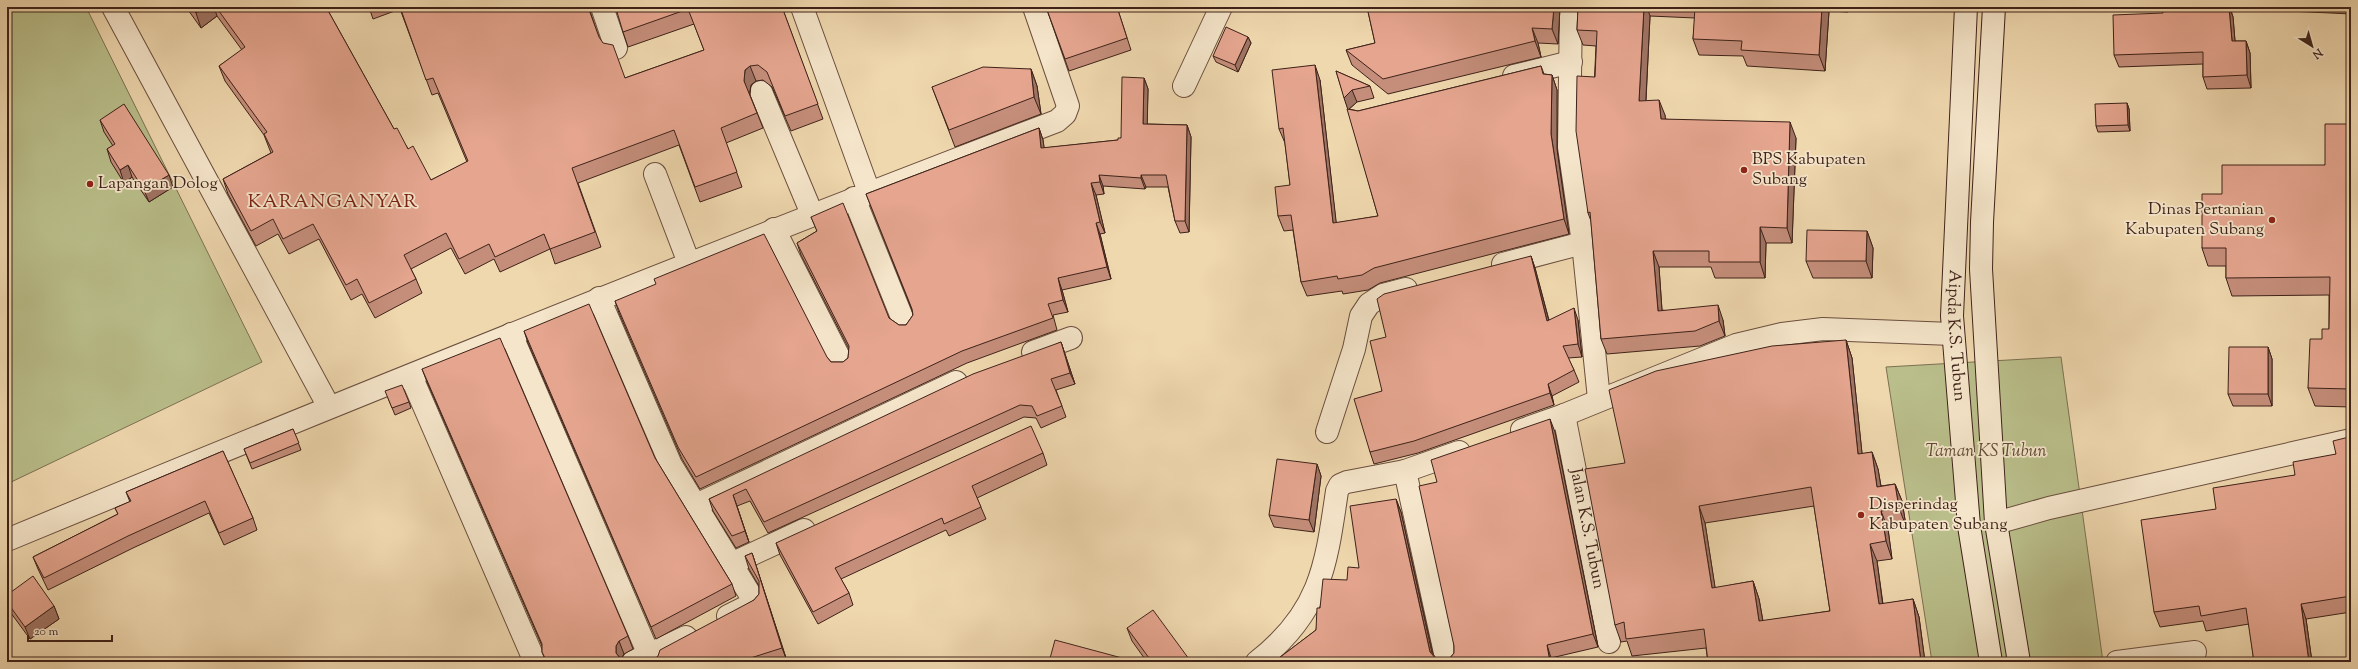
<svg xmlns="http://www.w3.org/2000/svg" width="2358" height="669" font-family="'Sorts Mill Goudy',serif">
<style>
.green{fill:#b9be8a;stroke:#7c7052}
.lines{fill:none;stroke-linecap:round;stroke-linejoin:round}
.street-casing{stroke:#6a4f3e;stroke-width:24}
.secondary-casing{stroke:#3e2219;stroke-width:24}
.street{stroke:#f5e5ca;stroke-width:22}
.secondary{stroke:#f5e5ca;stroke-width:22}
.wall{fill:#c58e7b;stroke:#3e2219;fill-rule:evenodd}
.shaded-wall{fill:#a07464;stroke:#3e2219}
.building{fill:#e5a58f;stroke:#3e2219;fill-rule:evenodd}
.poi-dot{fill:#8f2418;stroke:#f5e5ca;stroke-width:1.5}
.labels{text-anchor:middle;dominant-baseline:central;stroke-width:3.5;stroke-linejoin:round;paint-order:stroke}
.poi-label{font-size:17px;fill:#3e2219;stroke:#f5e5ca;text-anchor:start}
.street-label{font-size:17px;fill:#3e2219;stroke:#f5e5ca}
.park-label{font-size:17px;font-style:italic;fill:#5d4935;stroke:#f5e5ca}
.quarter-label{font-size:19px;letter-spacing:1px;fill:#7a1f14;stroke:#f5e5ca}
</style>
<rect width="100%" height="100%" fill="#efd7ae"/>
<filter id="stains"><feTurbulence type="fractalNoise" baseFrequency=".005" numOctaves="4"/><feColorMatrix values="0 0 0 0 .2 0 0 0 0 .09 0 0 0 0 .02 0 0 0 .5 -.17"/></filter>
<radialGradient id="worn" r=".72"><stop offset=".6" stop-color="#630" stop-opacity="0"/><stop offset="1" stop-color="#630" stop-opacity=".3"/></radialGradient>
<g class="green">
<polygon points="7,7 86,7 262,362 7,484"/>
<polygon points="2061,357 2103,662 1932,662 1886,367"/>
</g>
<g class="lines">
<g class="street-casing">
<g id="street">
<polyline points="113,7 329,407"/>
<polyline points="602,7 616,48"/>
<polyline points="802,7 869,192"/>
<polyline points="1571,7 1569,147 1583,243 1599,399"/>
<polyline points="1514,76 1571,62"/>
<polyline points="1184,86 1221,7"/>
<polyline points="761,92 812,214"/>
<polyline points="655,174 689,263"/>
<polyline points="854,198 905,325"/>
<polyline points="774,229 842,363"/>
<polyline points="1503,264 1583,243"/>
<polyline points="599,298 671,465 751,596 750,605 728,616"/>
<polyline points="511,334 652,662"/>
<polyline points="1033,352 1071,338"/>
<polyline points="411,376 535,662"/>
<path id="s1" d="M 1564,415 L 1609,642"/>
<polyline points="1522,430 1564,415 1736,345 1782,334 1823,329 1952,334"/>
<polyline points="1327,432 1354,349 1361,316 1369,304 1383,295 1406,289"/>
<polyline points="696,505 956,382"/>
<polyline points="1996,523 2049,508 2351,440"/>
<path d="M 7,540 C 355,396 705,255 1057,121 L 1065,114 L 1068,106 L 1034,7"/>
<polyline points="731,564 804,530"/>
<polyline points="633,662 686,637"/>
<path d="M 1257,662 C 1321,612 1326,566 1337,491 L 1340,485 L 1347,482 L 1405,471"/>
<polyline points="1447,662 1405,471 1459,452"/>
<polyline points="2117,662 2195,652"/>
</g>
</g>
<g class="secondary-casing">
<g id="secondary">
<path id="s2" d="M 1966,7 L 1952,316 L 1969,526 L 1991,662"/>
<polyline points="1994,7 1982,222 1981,269 1996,523 2019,662"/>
</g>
</g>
<use href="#street" class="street"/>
<use href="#secondary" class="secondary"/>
</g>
<g class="wall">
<polygon points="186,7 326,7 394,129 431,180 467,162 438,93 432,95 400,9 373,19 369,7 590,7 590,11 599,38 625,78 704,50 694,24 628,47 623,32 632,7 782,7 823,119 791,131 772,87 763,80 756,81 751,85 750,95 763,128 726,143 742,187 700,202 679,145 578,183 601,247 555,264 550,249 500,272 494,259 465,274 451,248 411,269 416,279 422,293 375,318 362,294 351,300 319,239 289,254 278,234 256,246 228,194 223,179 271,153 264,135 225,81 219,66 242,50 217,16 201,28"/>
<polygon points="1046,7 1127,7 1118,10 1131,50 1069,71"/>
<polygon points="1278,7 1287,7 1284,11"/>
<polygon points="1367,7 1560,7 1558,44 1538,43 1541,57 1388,94 1352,65 1346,50 1375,43"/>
<polygon points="1578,7 1848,7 1848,12 1829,11 1825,71 1747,66 1743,56 1699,55 1693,39 1695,18 1650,16 1646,101 1665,115 1665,119 1796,138 1792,243 1766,243 1765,278 1715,278 1711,267 1659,267 1662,310 1723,320 1725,336 1700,346 1607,354 1601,339 1591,221 1588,213 1596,46 1583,45 1577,30"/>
<polygon points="2230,7 2233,17 2235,41 2246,41 2250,53 2251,88 2207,89 2203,77 2203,64 2119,67 2114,55 2163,13"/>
<polygon points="2287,7 2351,7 2351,14 2289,11"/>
<polygon points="1248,37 1251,43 1238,72 1216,62 1213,56"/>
<polygon points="1541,66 1544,74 1552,75 1557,90 1557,149 1569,234 1380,283 1368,290 1343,294 1342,291 1307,296 1301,282 1293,230 1284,231 1278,216 1290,185 1285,143 1279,129 1320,80 1336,223 1378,216 1348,109 1336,71 1370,86 1374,98 1357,102 1349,109 1358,111"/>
<polygon points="1031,69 1037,86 1041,114 955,147 932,87"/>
<polygon points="1144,78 1148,89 1147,124 1187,125 1191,137 1189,232 1180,233 1175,221 1168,187 1146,187 1145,189 1103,186 1104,194 1096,195 1105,233 1100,234 1111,279 1062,290 1068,312 1053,315 1057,330 967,363 700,489 682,459 619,313 615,301 827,357 831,362 843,362 848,358 849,349 801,255 797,243 817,231 811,217 889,318 899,325 906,325 913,315 912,310 866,194 1039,128 1043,140 1044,148 1118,140 1121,138"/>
<polygon points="2127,103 2129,109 2130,131 2098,132 2096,126"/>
<polygon points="100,120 173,187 149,202 132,177 124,183 111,162 107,149 113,146 104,132"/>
<polygon points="2351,124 2351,407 2315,406 2308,388 2322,339 2329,329 2329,295 2232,296 2226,278 2226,266 2208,266 2202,248 2222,194 2325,165"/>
<polygon points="1867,231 1873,248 1872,278 1813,278 1806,261"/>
<polygon points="1531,256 1535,268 1549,320 1578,320 1582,357 1568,358 1574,370 1579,382 1552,396 1554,405 1418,453 1374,464 1370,452 1382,391 1386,337"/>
<polygon points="524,331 655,458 732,584 736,596 656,639 528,343"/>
<path d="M 1846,340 L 1852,358 L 1862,454 L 1872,452 L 1878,469 L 1881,486 L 1895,484 L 1902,501 L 1906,526 L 1888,529 L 1892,559 L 1877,561 L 1883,604 L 1913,599 L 1919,617 L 1925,662 L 1708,662 L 1706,648 L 1632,656 L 1627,641 L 1621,642 L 1615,625 L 1625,463 ZM 1814,506 L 1830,611 L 1763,621 L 1759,599 L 1753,581 L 1715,588 L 1705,523 Z"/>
<polygon points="1061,342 1075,384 1056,390 1066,417 1041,428 1036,418 1024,417 768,533 750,501 737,506 749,542 736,548 713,511 709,499"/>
<polygon points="2268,347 2272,359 2272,406 2233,406 2228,394"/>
<polygon points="422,369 628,636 633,649 624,654 621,659 626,661 645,661 653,660 754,600 759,594 759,586 749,569 745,556 752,553 787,661 783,662 546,662 542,652 542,646 427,382"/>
<polygon points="388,398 409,402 411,408 395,415"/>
<polygon points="293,429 301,450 252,469 244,449"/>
<polygon points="1555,432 1598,647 1551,658 1552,662 1270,662 1279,658 1316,630 1320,608 1359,568 1396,499 1401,512 1433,654 1438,661 1445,661 1450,658 1454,653 1454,646 1437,482"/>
<polygon points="2351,435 2351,612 2306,619 2312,662 2253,662 2254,662 2249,624 2206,631 2203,621 2160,627 2154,612 2216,509 2295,475 2336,454 2349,437"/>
<polygon points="223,451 253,518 257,530 224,545 209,513 133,548 48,590 38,569 33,557 118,514 115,508 130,502 126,492"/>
<polygon points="1043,453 1047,465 977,498 986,519 949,536 946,530 841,579 849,593 853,605 818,624 780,555 776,543"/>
<polygon points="1317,464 1321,476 1314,532 1274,527 1269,515"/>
<polygon points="7,595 54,606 59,619 30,639 8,609 7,606"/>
<polygon points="1127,628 1189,659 1190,662 1147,662 1132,641"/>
</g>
<g class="shaded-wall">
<polygon points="204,7 214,7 217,16 201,28 196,13"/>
<polygon points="1282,7 1287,7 1284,11"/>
<polygon points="1554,7 1560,7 1558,44 1552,29"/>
<polygon points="1644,7 1647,7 1650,16 1645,117 1639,101"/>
<polygon points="1822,7 1828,7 1829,11 1825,71 1819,55"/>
<polygon points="1846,7 1848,7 1848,12"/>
<polygon points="2229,7 2233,17 2236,53 2232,41"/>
<polygon points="1532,28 1538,43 1541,57 1535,41"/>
<polygon points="1248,37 1251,43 1238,72 1235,65"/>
<polygon points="2246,41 2250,53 2251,88 2247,75"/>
<polygon points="1315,65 1320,80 1338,238 1333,223"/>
<polygon points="750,66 756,81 751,85 749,96 744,81 745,70"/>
<polygon points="1031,69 1037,86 1041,114 1034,97"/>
<polygon points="1552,75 1557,90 1557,149 1569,234 1564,219 1551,134"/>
<polygon points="1144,78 1148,89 1147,136 1143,124"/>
<polygon points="1352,90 1357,102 1348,110 1344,98"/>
<polygon points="1659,100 1665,115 1667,135 1661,119"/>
<polygon points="2127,103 2129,109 2130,131 2128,125"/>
<polygon points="1790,122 1796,138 1792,243 1787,228"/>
<polygon points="1187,125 1191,137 1189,232 1185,221"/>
<polygon points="1039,128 1043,140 1046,160 1041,148"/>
<polygon points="128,165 132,177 124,183 120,170"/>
<polygon points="169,175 173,187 149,202 144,190"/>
<polygon points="1099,175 1103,186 1104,194 1100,182"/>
<polygon points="1141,175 1146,187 1145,189 1141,178"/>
<polygon points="1091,183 1096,195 1105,233 1100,222"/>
<polygon points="1096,223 1100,234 1111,279 1107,267"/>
<polygon points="1760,227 1766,243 1765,278 1760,262"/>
<polygon points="1867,231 1873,248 1872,278 1866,261"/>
<polygon points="1653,251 1659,267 1663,326 1658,311"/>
<polygon points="1531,256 1535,268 1552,333 1547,321"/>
<polygon points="1058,278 1062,290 1068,312 1063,300"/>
<polygon points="1718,305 1723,320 1725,336 1719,321"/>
<polygon points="1574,308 1578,320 1582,357 1578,344"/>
<polygon points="1846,340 1852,358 1864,472 1858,454"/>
<polygon points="1061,342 1075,384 1070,373"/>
<polygon points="2268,347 2272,359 2272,406 2268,394"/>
<polygon points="1548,384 1552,396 1554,405 1550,393"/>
<polygon points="1550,419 1555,432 1598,647 1593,634"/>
<polygon points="1872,452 1878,469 1884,505 1877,487"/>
<polygon points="1317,464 1321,476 1314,532 1309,520"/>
<polygon points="1895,484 1902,501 1906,526 1899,508"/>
<polygon points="733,495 737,506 749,542 745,531"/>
<polygon points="1396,499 1401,512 1434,662 1430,652"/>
<polygon points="1699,506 1705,523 1718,606 1712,588"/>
<polygon points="1881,511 1888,529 1892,559 1886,541"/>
<polygon points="1870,544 1877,561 1885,622 1879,604"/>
<polygon points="752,553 756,566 787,661 782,648"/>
<polygon points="1753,581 1759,599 1766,639 1759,621"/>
<polygon points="1913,599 1919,617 1925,662 1921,662"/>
<polygon points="2301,604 2306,619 2312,662 2309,662"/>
<polygon points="54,606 59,619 30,639 25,627"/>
<polygon points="619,641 624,654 621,659 616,653 616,646"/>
<polygon points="1547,645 1551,658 1552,662 1550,662"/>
<polygon points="1189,659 1190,662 1185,662"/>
</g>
<g class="building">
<polygon points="191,7 204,7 196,13"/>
<polygon points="216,7 326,7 394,129 397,128 408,149 413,146 431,180 468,161 433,78 426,80 400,7 588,7 599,37 603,43 613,45 625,78 704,50 688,9 623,32 617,12 632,7 782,7 818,104 785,116 767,72 758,65 750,66 745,70 744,81 757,113 721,128 737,172 695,187 674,130 572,168 595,232 550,249 544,234 495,257 489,244 459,259 446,233 404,255 416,279 369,303 357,279 346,285 313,224 283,239 273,219 251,231 223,179 273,152 264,134 267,132 219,66 245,47"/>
<polygon points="1046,7 1117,7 1127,38 1065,59"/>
<polygon points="1367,7 1554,7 1552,29 1532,28 1535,41 1383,79 1346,50 1375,43"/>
<polygon points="1578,7 1644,7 1639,101 1659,100 1661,119 1790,122 1787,228 1760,227 1760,262 1709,262 1709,251 1653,251 1658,311 1718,305 1719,321 1695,331 1601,339 1590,212 1588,213 1576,131 1577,76 1595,77 1597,31 1577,30"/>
<polygon points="1695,7 1822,7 1819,55 1741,50 1742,41 1693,39"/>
<polygon points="2206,7 2229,7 2232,41 2246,41 2247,75 2203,77 2203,52 2114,55 2113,15 2163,13 2163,10"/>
<polygon points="1226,27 1248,37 1235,65 1213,56"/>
<polygon points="1315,65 1333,223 1378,216 1347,109 1358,111 1541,66 1543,74 1552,75 1551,134 1564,219 1374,268 1362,275 1338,279 1337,276 1301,282 1291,215 1278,216 1275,187 1290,185 1283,128 1279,129 1272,70"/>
<polygon points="983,67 1031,69 1034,97 949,130 932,87"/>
<polygon points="1336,71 1370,86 1352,90 1344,98"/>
<polygon points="1122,77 1144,78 1143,124 1187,125 1185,221 1175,221 1166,175 1141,175 1141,178 1099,175 1100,182 1091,183 1100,222 1096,223 1107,267 1058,278 1063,300 1048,304 1053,318 962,351 696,477 678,447 615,301 656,284 654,279 764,234 827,357 831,362 843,362 848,358 849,346 797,243 817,231 811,217 843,203 889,318 899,325 906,325 913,315 912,309 866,194 1039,128 1041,148 1118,140 1118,138 1121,138"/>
<polygon points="2127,103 2128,125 2096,126 2095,104"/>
<polygon points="124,104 169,175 144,190 128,165 120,170 107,149 115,144 100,120"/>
<polygon points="2325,124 2351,124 2351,389 2308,388 2310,339 2322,339 2322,329 2329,329 2330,277 2226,278 2226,248 2202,248 2202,194 2222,194 2222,165 2325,165"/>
<polygon points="1807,230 1867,231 1866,261 1806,261"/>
<polygon points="1531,256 1547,321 1574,308 1578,344 1563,346 1574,370 1548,384 1550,393 1414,441 1370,452 1354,399 1382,391 1370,341 1386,337 1377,299 1384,294"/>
<polygon points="589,304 655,458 732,584 651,627 524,331"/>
<polygon points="500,338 628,636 619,641 616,646 616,653 620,658 626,661 639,658 645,661 653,660 658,656 660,650 754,600 759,594 759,581 745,556 752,553 782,648 738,662 547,662 542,652 542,644 422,369"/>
<path d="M 1846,340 L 1858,454 L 1872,452 L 1877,487 L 1895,484 L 1899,508 L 1881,511 L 1886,541 L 1870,544 L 1879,604 L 1913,599 L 1921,662 L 1708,662 L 1704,629 L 1626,639 L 1624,622 L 1615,625 L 1585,469 L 1625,463 L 1609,390 L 1656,371 L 1772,346 ZM 1811,487 L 1830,611 L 1759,621 L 1753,581 L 1712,588 L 1699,506 Z"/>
<polygon points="1061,342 1070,373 1051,379 1062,406 1037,416 1032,406 1020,405 764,522 746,489 733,495 745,531 732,536 709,499 973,374"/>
<polygon points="2229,347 2268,347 2268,394 2228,394"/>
<polygon points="402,385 409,402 392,408 385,391"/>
<polygon points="1550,419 1593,634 1547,645 1550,662 1270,662 1279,658 1316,630 1317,608 1320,608 1323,579 1347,580 1348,567 1359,568 1350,506 1396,499 1430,652 1438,661 1445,661 1450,658 1454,653 1454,646 1419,486 1437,482 1431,460"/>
<polygon points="1031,426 1043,453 972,486 981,507 944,524 942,518 835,568 849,593 813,612 776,543"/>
<polygon points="293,429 299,443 250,463 244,449"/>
<polygon points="2351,435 2351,596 2301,604 2309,662 2253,662 2254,662 2246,608 2201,616 2199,606 2154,612 2141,520 2216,509 2213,488 2295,475 2293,462 2336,454 2333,441 2349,437"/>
<polygon points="223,451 253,518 219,533 205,501 128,536 44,578 33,557 118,514 115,508 131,501 126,492"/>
<polygon points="1277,459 1317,464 1309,520 1269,515"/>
<polygon points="33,576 54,606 25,627 7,602 7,595"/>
<polygon points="1153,610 1189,659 1185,662 1152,662 1127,628"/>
<polygon points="1055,640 1137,662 1049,662"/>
</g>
<g class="poi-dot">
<circle cx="1744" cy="170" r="4"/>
<circle cx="90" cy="184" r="4"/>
<circle cx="2272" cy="220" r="4"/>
<circle cx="1861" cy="515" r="4"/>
</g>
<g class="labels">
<g class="poi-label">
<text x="1752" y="160">BPS Kabupaten<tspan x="1752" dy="20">Subang</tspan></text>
<text x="98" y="184">Lapangan Dolog</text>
<text x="2264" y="210" text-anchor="end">Dinas Pertanian<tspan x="2264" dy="20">Kabupaten Subang</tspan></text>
<text x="1869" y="505">Disperindag<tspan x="1869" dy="20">Kabupaten Subang</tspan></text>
</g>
<g class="street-label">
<text stroke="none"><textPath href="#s2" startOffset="329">Aipda K.S. Tubun</textPath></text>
<text stroke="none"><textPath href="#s1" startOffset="116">Jalan K.S. Tubun</textPath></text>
</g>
<g class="park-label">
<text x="1986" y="452">Taman KS Tubun</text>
</g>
<g class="quarter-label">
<text x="333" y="202">KARANGANYAR</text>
</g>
</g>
<rect width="2358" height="669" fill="none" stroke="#efd7ae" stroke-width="24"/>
<rect x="8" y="8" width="2342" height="653" fill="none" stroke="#3e2219" stroke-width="2"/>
<rect x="12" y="12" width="2334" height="645" fill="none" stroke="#3e2219"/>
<g transform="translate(2312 46) rotate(143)" stroke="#f5e5ca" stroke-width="3" paint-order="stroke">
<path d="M0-3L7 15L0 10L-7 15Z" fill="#3e2219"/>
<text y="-6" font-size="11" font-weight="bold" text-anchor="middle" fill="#3e2219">N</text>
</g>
<path d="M28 635v6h84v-6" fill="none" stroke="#3e2219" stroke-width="2"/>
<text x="34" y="635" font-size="12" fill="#3e2219" stroke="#f5e5ca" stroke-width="3" paint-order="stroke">20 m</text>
<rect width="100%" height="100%" filter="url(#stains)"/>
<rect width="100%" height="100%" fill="url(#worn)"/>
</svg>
